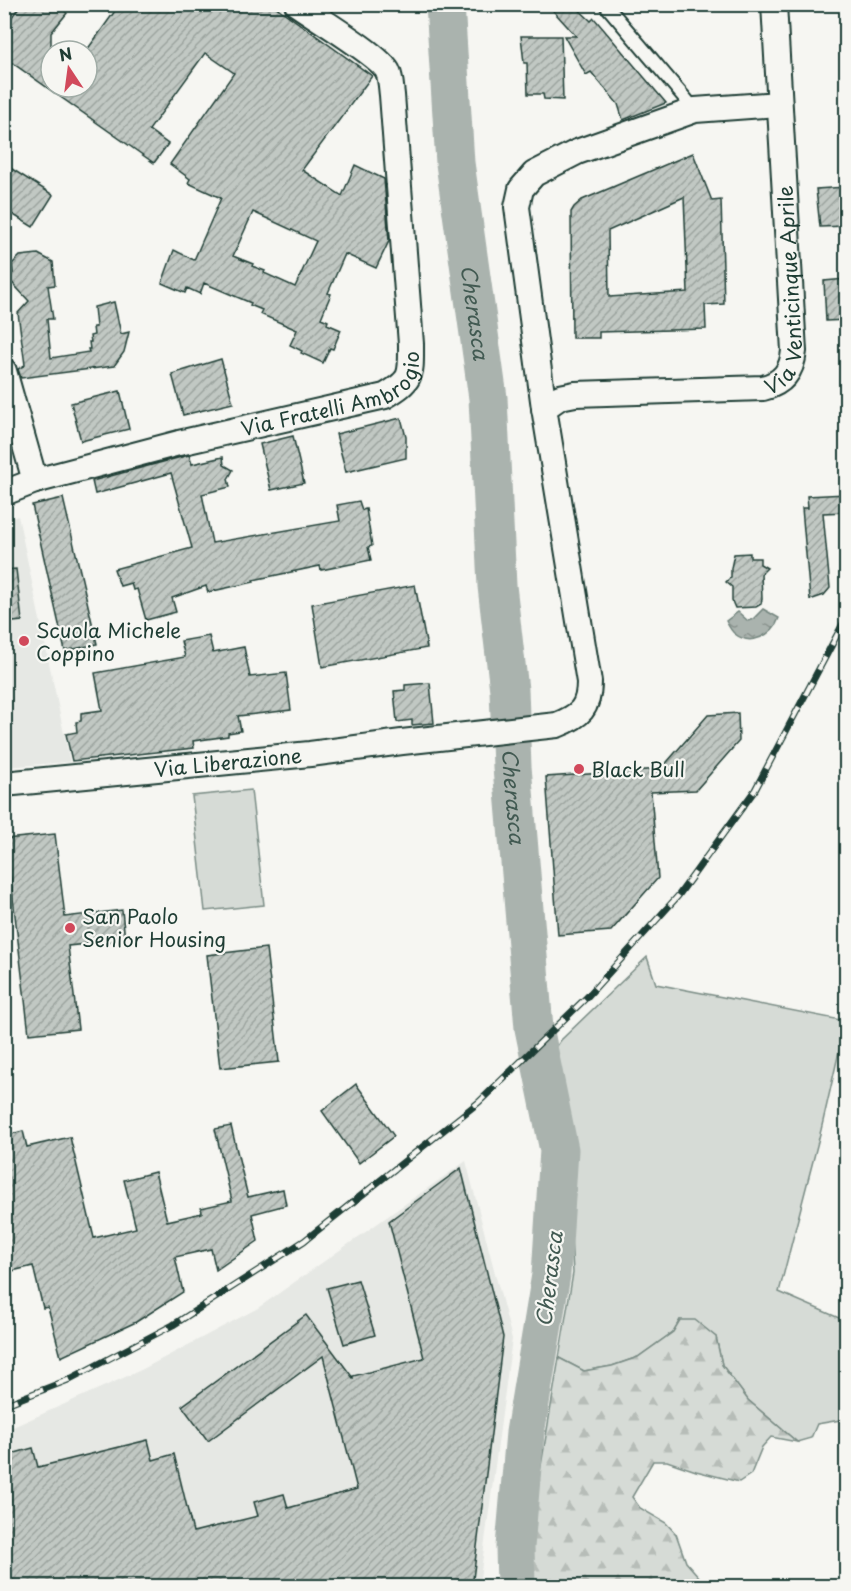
<svg xmlns="http://www.w3.org/2000/svg" width="851" height="1591" font-family="'Playpen Sans',sans-serif">
<style>
.built{fill:#e6e8e4}
.green{fill:#d6dbd6;stroke:#7a8c85;stroke-width:1.5}
.forest{fill:url(#forest-firs);stroke:#7a8c85;stroke-width:1.5}
.water{fill:url(#water-ripples);stroke:#72847d;stroke-width:1.5}
.lines{fill:none;stroke-linecap:round;stroke-linejoin:round}
.river{stroke:#aab3ae;stroke-width:39}
.building{fill:url(#building-hatch);stroke:#1f3d34;stroke-width:1.5;fill-rule:evenodd}
.service-casing{stroke:#1f3d34;stroke-width:16}
.minor-casing{stroke:#1f3d34;stroke-width:28}
.service{stroke:#f6f6f2;stroke-width:12}
.minor{stroke:#f6f6f2;stroke-width:24}
.rail-casing{stroke:#1f3d34;stroke-width:7}
.rail{stroke:#f6f6f2;stroke-width:4.5;stroke-dasharray:14;stroke-linecap:butt}
.poi-dot{fill:#d1495b;stroke:#f6f6f2;stroke-width:2}
.labels{text-anchor:middle;dominant-baseline:central;stroke-width:4.5;stroke-linejoin:round;paint-order:stroke}
.street-label{font-size:20px;fill:#1f3d34;stroke:#f6f6f2}
.poi-label{font-size:20px;fill:#1f3d34;stroke:#f6f6f2;text-anchor:start}
.water-label{font-size:21px;font-style:italic;fill:#425a52;stroke:#f6f6f2}
</style>
<defs>
<pattern id="forest-firs" width="22" height="20" patternUnits="userSpaceOnUse" patternTransform="scale(1.5)"><rect width="22" height="20" fill="#d6dbd6"/><path d="M5 1l3.5 6h-7zM16 11l3.5 6h-7z" fill="#b7bdb8"/></pattern>
<pattern id="water-ripples" width="26" height="14" patternUnits="userSpaceOnUse" patternTransform="scale(1.5)"><rect width="26" height="14" fill="#aab3ae"/><path d="M2 4q2-2 4 0t4 0M15 11q2-2 4 0t4 0" fill="none" stroke="#8a938e"/></pattern>
<pattern id="building-hatch" width="6" height="6" patternUnits="userSpaceOnUse" patternTransform="scale(1.5)"><rect width="6" height="6" fill="#c1c8c3"/><path d="M-1 1l2-2M0 6l6-6M5 7l2-2" fill="none" stroke="#9ca49f"/></pattern>
</defs>
<rect width="100%" height="100%" fill="#f6f6f2"/>
<filter id="ink" filterUnits="userSpaceOnUse"><feTurbulence type="fractalNoise" baseFrequency=".0167" numOctaves="2"/><feDisplacementMap in="SourceGraphic" scale="12" xChannelSelector="R" yChannelSelector="G"/><feConvolveMatrix kernelMatrix="1 2 1 2 8 2 1 2 1" color-interpolation-filters="sRGB"/></filter>
<g filter="url(#ink)">
<g class="built">
<polygon points="18,516 70,762 5,767 4,521"/>
<polygon points="466,1161 512,1339 479,1586 5,1586 4,1431 141,1370 258,1308"/>
</g>
<g class="green">
<polygon points="251,790 264,905 205,911 192,796"/>
<polygon points="647,957 656,984 846,1021 821,1130 779,1292 846,1321 846,1419 817,1424 811,1438 797,1442 748,1400 722,1365 716,1337 680,1320 673,1332 638,1357 612,1366 584,1371 559,1358 573,1273 570,1216 553,1052 561,1040"/>
</g>
<polygon class="forest" points="680,1320 695,1320 716,1337 722,1365 748,1400 797,1442 771,1437 762,1447 751,1474 739,1482 696,1471 667,1461 653,1461 632,1497 640,1508 666,1523 676,1534 686,1562 707,1586 523,1586 529,1538 559,1358 584,1371 612,1366 638,1357 673,1332"/>
<path class="water" d="M 763,609 L 779,618 C 773,635 751,647 735,634 C 731,631 728,625 726,621 L 738,612 L 748,621 L 753,619 Z"/>
<g class="lines">
<path class="river" id="s1" d="M 445,4 L 455,163 L 488,398 L 497,586 L 509,690 L 512,767 L 534,1028 L 559,1150 L 551,1275 L 525,1433 L 515,1547 L 516,1586"/>
</g>
<g class="building">
<path d="M 21,4 L 56,4 L 67,13 L 51,33 L 51,87 L 87,87 L 87,50 L 120,4 L 272,4 L 372,76 L 302,170 L 342,196 L 355,165 L 384,179 L 389,241 L 376,268 L 345,254 L 328,293 L 331,294 L 321,318 L 328,321 L 327,324 L 341,330 L 333,349 L 330,348 L 323,363 L 301,353 L 302,351 L 290,345 L 297,330 L 260,314 L 262,310 L 250,305 L 251,303 L 204,283 L 200,294 L 187,288 L 185,293 L 162,283 L 174,250 L 194,260 L 221,198 L 188,183 L 190,179 L 170,164 L 234,73 L 205,53 L 149,130 L 168,144 L 154,163 L 4,57 L 4,28 ZM 253,212 L 316,241 L 295,287 L 264,273 L 265,271 L 252,266 L 253,264 L 233,256 Z"/>
<polygon points="547,4 573,4 591,21 594,18 666,103 623,120 618,104 591,72 586,75 564,36 576,36"/>
<polygon points="521,36 561,36 563,100 544,99 543,94 528,94 527,63 524,63"/>
<path d="M 693,153 L 712,201 L 721,200 L 724,304 L 705,305 L 706,329 L 599,332 L 599,338 L 572,338 L 571,212 L 574,207 L 582,200 ZM 684,197 L 688,292 L 609,297 L 608,231 Z"/>
<polygon points="4,164 53,195 33,227 4,209"/>
<polygon points="846,187 846,226 820,227 816,189"/>
<polygon points="38,254 53,262 55,285 48,286 53,319 47,319 51,358 89,352 88,349 90,349 89,342 91,342 90,336 94,335 93,327 96,327 94,307 114,302 121,334 129,332 124,352 114,366 21,378 18,369 25,365 18,313 29,301 4,274 13,273 12,264 20,256"/>
<polygon points="846,279 846,320 826,321 824,281"/>
<polygon points="221,359 233,403 183,415 172,374"/>
<polygon points="120,391 129,429 81,441 71,403"/>
<polygon points="401,418 406,437 406,458 346,472 336,434"/>
<polygon points="293,436 304,483 271,490 260,444"/>
<polygon points="189,455 192,464 223,457 224,465 233,470 228,479 230,487 202,494 212,543 340,521 337,505 359,501 362,510 366,509 372,546 368,547 371,560 321,570 320,566 253,580 254,582 208,592 206,586 172,598 176,612 146,620 137,589 133,590 131,583 120,586 114,569 192,548 171,473 95,494 92,481"/>
<polygon points="846,494 846,512 823,513 830,588 824,595 810,600 802,508 808,508 807,496"/>
<polygon points="63,498 97,644 65,651 32,505"/>
<polygon points="750,553 750,558 760,558 760,564 767,568 761,574 762,599 761,604 756,607 735,608 732,601 732,587 726,582 731,577 731,568 734,554"/>
<polygon points="16,569 22,621 4,623 4,570"/>
<polygon points="415,585 427,648 322,667 312,604"/>
<polygon points="209,636 213,653 244,647 250,677 286,673 291,710 238,716 241,731 228,733 228,736 193,741 194,748 72,761 66,734 77,732 76,722 81,721 81,713 102,710 95,673 185,657 181,641"/>
<polygon points="430,683 434,723 412,725 412,720 397,722 394,691 405,690 405,685"/>
<polygon points="738,713 739,741 696,790 651,792 658,878 611,931 558,935 546,777 661,769 708,715"/>
<polygon points="55,834 65,917 122,910 125,940 68,946 78,1029 29,1034 6,839"/>
<polygon points="266,948 279,1062 220,1068 207,955"/>
<polygon points="356,1084 394,1136 359,1163 322,1111"/>
<polygon points="231,1126 248,1197 283,1189 286,1205 252,1214 258,1241 216,1270 211,1249 175,1257 183,1292 136,1322 61,1357 48,1307 43,1308 33,1266 4,1273 4,1136 23,1131 27,1147 70,1137 94,1238 136,1228 124,1180 155,1172 167,1221 202,1213 201,1208 232,1201 215,1129"/>
<polygon points="461,1168 503,1337 472,1587 4,1587 4,1456 33,1448 38,1467 148,1440 153,1460 174,1454 193,1532 258,1516 254,1502 284,1494 288,1508 357,1489 323,1356 208,1441 182,1406 306,1315 353,1378 353,1376 424,1358 389,1221"/>
<polygon points="358,1280 375,1335 344,1344 327,1288"/>
</g>
<g class="lines">
<g class="service-casing">
<polyline id="service" points="605,4 695,110"/>
</g>
<g class="minor-casing">
<g id="minor">
<polyline points="4,371 35,481"/>
<path id="s2" d="M 544,408 L 560,397 L 575,394 L 763,388 C 783,383 792,371 794,351 L 774,4"/>
<path id="s3" d="M 4,493 L 35,481 L 179,443 L 385,396 C 413,379 411,376 411,344 L 392,95 C 391,88 391,79 388,72 C 382,57 314,16 297,4"/>
<path id="s4" d="M 4,784 L 310,754 L 402,742 L 557,725 C 580,716 589,708 589,682 L 544,408 L 517,207 L 521,189 L 534,174 L 577,152 L 695,110 L 779,104"/>
</g>
</g>
<use href="#service" class="service"/>
<use href="#minor" class="minor"/>
<g class="rail-casing">
<polyline id="rail" points="4,1405 68,1380 173,1325 304,1241 479,1102 587,997 678,896 755,790 846,618"/>
</g>
<use href="#rail" class="rail"/>
</g>
</g>
<g class="poi-dot">
<circle cx="24" cy="641" r="6"/>
<circle cx="579" cy="769" r="6"/>
<circle cx="70" cy="928" r="6"/>
</g>
<g class="labels">
<g class="street-label">
<text stroke="none"><textPath href="#s2" startOffset="333">Via Venticinque Aprile</textPath></text>
<text stroke="none"><textPath href="#s3" startOffset="348">Via Fratelli Ambrogio</textPath></text>
<text stroke="none"><textPath href="#s4" startOffset="225">Via Liberazione</textPath></text>
</g>
<g class="poi-label">
<text x="36" y="630">Scuola Michele<tspan x="36" dy="23">Coppino</tspan></text>
<text x="591" y="769">Black Bull</text>
<text x="82" y="916">San Paolo<tspan x="82" dy="23">Senior Housing</tspan></text>
</g>
<g class="water-label">
<text stroke="none"><textPath href="#s1" startOffset="310">Cherasca</textPath></text>
<text stroke="none"><textPath href="#s1" startOffset="796">Cherasca</textPath></text>
<text transform="translate(548 1279) rotate(-83)">Cherasca</text>
</g>
</g>
<rect width="851" height="1591" fill="none" stroke="#f6f6f2" stroke-width="24"/>
<rect x="12" y="12" width="827" height="1567" fill="none" stroke="#1f3d34" stroke-width="2" filter="url(#ink)"/>
<g transform="translate(69 69) rotate(347)"><circle r="28" fill="#f6f6f2" stroke="#a0aca6" stroke-width="1.5"/>
<path d="M0-4.5L10 22L0 15L-10 22Z" fill="#d1495b"/>
<text y="-9" font-size="16" font-weight="bold" text-anchor="middle" fill="#1f3d34">N</text>
</g>
</svg>
